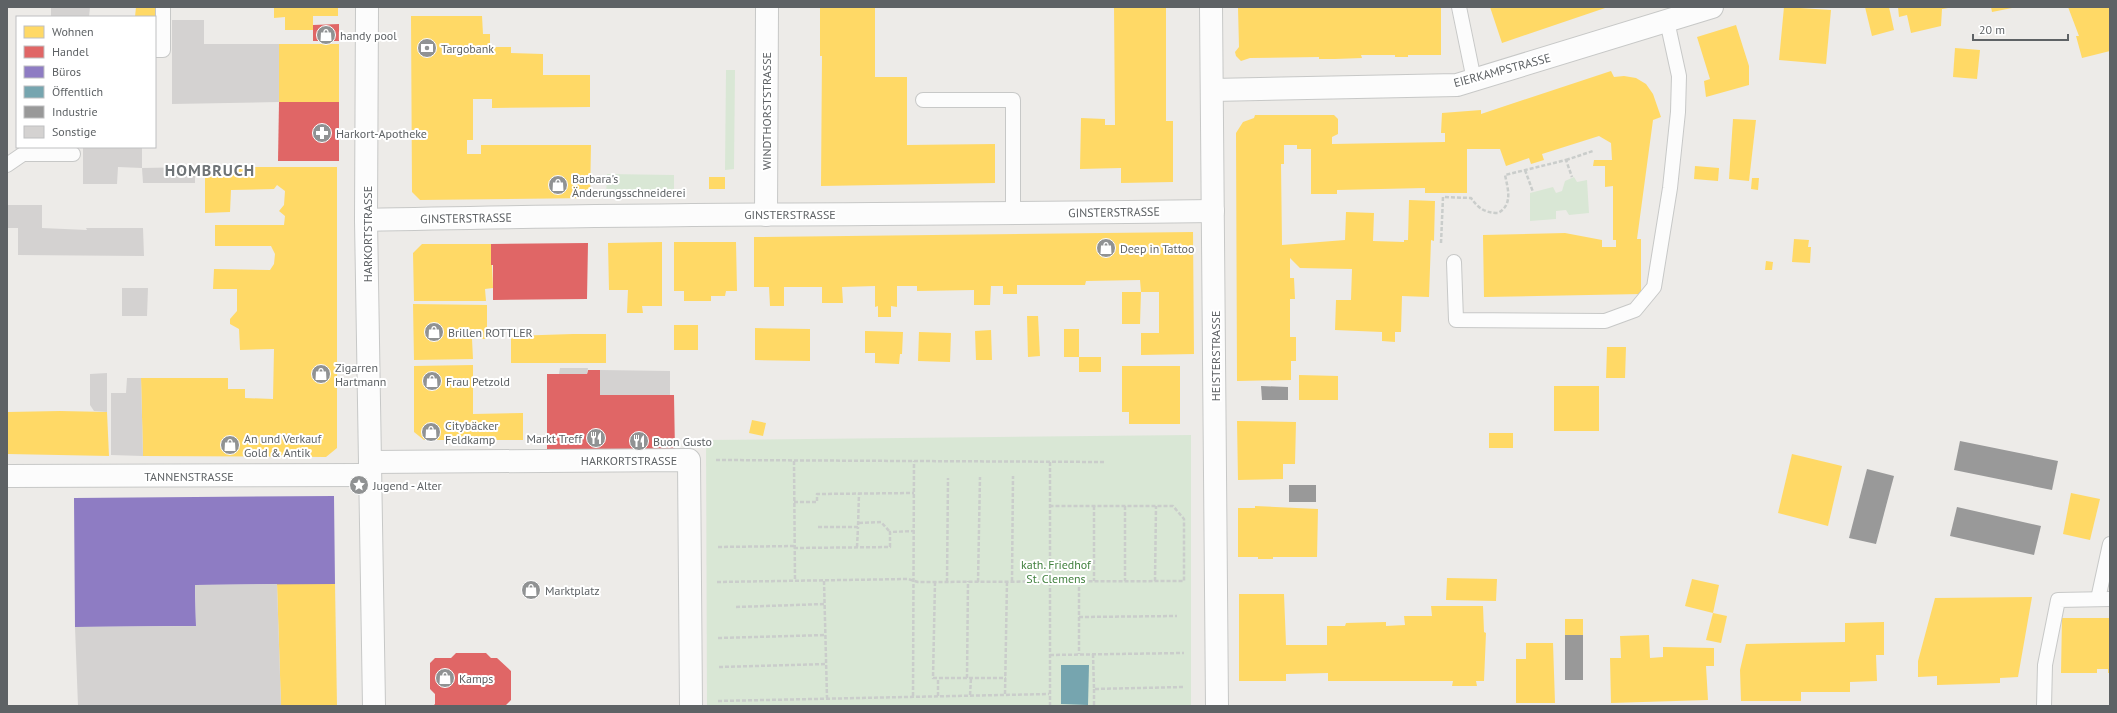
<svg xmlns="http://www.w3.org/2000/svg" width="2117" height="713" font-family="'PT Sans',sans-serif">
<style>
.green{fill:#d9e7d5}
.homes{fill:#ffd966}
.shops{fill:#e06666}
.offices{fill:#8e7cc3}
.public{fill:#76a5af}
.industry{fill:#999}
.building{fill:#d4d2d1}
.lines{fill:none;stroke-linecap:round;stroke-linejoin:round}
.lane-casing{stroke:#c7c8c7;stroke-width:16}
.street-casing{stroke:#c7c8c7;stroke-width:24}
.path{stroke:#cacdcb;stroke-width:2.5;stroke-dasharray:4 2;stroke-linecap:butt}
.lane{stroke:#fcfcfc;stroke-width:14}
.street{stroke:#fcfcfc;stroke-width:22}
.labels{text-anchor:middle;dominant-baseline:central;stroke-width:4;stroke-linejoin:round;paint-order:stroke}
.poi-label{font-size:12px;fill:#5e6265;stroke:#fff;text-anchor:start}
.street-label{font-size:12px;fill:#5e6265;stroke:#fff}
.park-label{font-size:12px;fill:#438240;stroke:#fff}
.district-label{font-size:16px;font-weight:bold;letter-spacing:1px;fill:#6f7477;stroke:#fff}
</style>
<rect width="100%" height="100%" fill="#edebe8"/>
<g class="green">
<polygon points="726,70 735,70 734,169 725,170"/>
<polygon points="607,174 674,175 674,198 606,197"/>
<polygon points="1574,177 1577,182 1587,180 1589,213 1569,215 1566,210 1556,211 1556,219 1530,221 1530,193 1553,187 1556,193 1562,191 1565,181"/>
<polygon points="1191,435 1191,706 707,706 706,440"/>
</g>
<g class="homes">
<polygon points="136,7 155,7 155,17 135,17"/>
<polygon points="274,7 338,7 338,16 313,16 313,30 285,30 285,17 274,18"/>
<polygon points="820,7 875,7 875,77 907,77 907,145 995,144 995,183 821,186 822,56 820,56"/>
<polygon points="1114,7 1166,7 1166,121 1173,121 1173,182 1121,183 1121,168 1080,169 1081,118 1105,119 1105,125 1115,125"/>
<polygon points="1441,7 1441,55 1408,55 1408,57 1395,57 1395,55 1361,55 1362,58 1335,59 1319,59 1319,57 1250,58 1241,61 1236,56 1235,52 1239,47 1238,8"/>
<polygon points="1490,7 1608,7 1502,43"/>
<polygon points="1784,7 1831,10 1826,64 1779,60"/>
<polygon points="1865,7 1889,7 1894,30 1872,36"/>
<polygon points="1898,7 1948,7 1948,8 1942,9 1941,26 1911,33 1907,15 1899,17"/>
<polygon points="1991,7 2012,7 2012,8 1992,12"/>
<polygon points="2068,7 2110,7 2110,51 2082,58 2076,36 2079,36"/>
<polygon points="411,16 482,16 483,34 490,34 490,47 511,47 511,53 543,54 543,75 590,75 590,107 492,108 492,99 473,99 473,140 467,140 467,154 481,154 481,145 591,145 590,198 420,200 412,192"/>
<polygon points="1736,25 1749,66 1749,85 1706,97 1704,81 1710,79 1697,37"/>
<rect x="279" y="44" width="60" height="58"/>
<polygon points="1955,48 1980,50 1977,79 1953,77"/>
<polygon points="1611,71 1614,77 1624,76 1636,78 1646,84 1653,94 1661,117 1653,120 1637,239 1641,239 1641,294 1484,297 1483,235 1565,233 1602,240 1602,247 1616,247 1616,240 1613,240 1613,186 1605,187 1605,166 1593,166 1594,160 1612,160 1611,143 1599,136 1542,154 1544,160 1531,164 1529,158 1506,166 1500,149 1467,149 1467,193 1425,193 1425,188 1337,190 1337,194 1311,194 1311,149 1297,149 1297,145 1284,145 1284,164 1281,164 1282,245 1345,240 1346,212 1374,213 1373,241 1404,242 1404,240 1408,240 1409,200 1435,201 1434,241 1431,240 1429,297 1402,296 1401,332 1395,332 1395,342 1382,341 1382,332 1335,330 1336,300 1351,300 1352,269 1300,268 1290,258 1290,278 1294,278 1295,299 1290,299 1290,337 1296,337 1296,361 1291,361 1291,380 1237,381 1236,133 1243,122 1254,118 1255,115 1334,115 1338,119 1338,134 1332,137 1332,144 1445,142 1445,133 1441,133 1442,113 1481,110 1481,114"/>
<polygon points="1733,119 1756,120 1749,181 1729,179"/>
<polygon points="1695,166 1719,168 1718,181 1694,179"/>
<polygon points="205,167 337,167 337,448 326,457 143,456 141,378 228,378 228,389 245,389 245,398 273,399 274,349 240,350 239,329 230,324 230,319 237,311 237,289 213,289 214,269 270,270 274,264 275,254 271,246 215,246 215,225 284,225 285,216 279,211 284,205 285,191 277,185 274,189 231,190 230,212 205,213"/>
<rect x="709" y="177" width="16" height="12"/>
<polygon points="1752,178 1759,178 1758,190 1751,189"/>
<polygon points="1193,232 1194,354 1141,355 1141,333 1159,333 1159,292 1141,292 1140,324 1122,324 1122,292 1141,292 1140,280 1086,281 1085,285 1017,285 1017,294 1003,294 1003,286 991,286 990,305 974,305 974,290 917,291 917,286 897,286 897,307 891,306 891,317 878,317 878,306 875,307 875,286 842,287 843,303 822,303 822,287 784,287 784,306 770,306 769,287 754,287 754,237"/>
<polygon points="1794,239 1809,240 1808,247 1811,247 1810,263 1792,262"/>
<polygon points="662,242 662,306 642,306 643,313 627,313 628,290 609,290 608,243"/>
<polygon points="674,242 736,242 737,291 726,291 725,296 711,296 711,301 684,301 684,291 674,291"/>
<polygon points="422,244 491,244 493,288 485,289 486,301 414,301 413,253"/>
<polygon points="1766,261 1773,262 1772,270 1765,270"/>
<polygon points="413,304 487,305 487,339 472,339 473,359 414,360"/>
<polygon points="1027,316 1038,316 1040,356 1028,357"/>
<rect x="674" y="325" width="24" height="25"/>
<polygon points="755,328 810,329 810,361 755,360"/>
<polygon points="1064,329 1079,329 1079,357 1101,357 1101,372 1079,372 1079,357 1064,357"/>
<polygon points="991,330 992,360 976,360 975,331"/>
<polygon points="865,331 903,332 902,354 900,354 899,364 875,363 875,353 865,353"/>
<polygon points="919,332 951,333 950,362 918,361"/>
<polygon points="573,334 606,334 606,363 511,363 511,336"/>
<polygon points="1607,347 1626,347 1625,378 1606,378"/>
<polygon points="473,365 473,414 523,413 523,440 424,440 414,432 414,366"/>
<polygon points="1122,366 1180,366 1180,424 1129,424 1129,412 1122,412"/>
<polygon points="1299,375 1338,376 1338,400 1299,400"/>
<rect x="1554" y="386" width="45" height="45"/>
<polygon points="60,411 107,412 109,456 8,454 8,412"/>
<polygon points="752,420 766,423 763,436 749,433"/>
<polygon points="1237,421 1296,422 1295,464 1283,464 1283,479 1238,480"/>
<rect x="1489" y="433" width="24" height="15"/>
<polygon points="1792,454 1842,466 1828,526 1778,513"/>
<polygon points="2071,493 2100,499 2090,540 2063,534"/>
<polygon points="1255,506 1318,509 1317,557 1273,557 1273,559 1258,559 1258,557 1238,557 1238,508 1255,508"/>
<polygon points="1447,578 1497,579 1496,601 1446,600"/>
<polygon points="1692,579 1719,585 1713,613 1685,606"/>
<polygon points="277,584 335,584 337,706 281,706"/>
<polygon points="1239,594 1284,594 1286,645 1327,645 1327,626 1345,626 1346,623 1386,622 1386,626 1405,625 1404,616 1432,616 1431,606 1483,606 1484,632 1486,633 1484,681 1476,681 1477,686 1452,686 1453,681 1328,681 1328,673 1286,674 1286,681 1239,681"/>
<polygon points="2032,597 2018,677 2000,678 2000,683 1937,685 1937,676 1918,677 1918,661 1935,598"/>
<polygon points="1713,613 1727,616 1721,643 1706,640"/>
<polygon points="2062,618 2110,618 2110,673 2108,673 2108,669 2097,669 2097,673 2061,673"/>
<rect x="1565" y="619" width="18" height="16"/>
<polygon points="1884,622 1884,655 1876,655 1877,681 1850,682 1850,692 1801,692 1801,701 1741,701 1740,670 1746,644 1845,642 1845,623"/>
<polygon points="1649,635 1650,658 1663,657 1663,647 1714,648 1714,666 1706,666 1708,700 1611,703 1610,658 1621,658 1620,636"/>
<polygon points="1526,643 1553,643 1555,703 1516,703 1516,659 1526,659"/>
</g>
<g class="shops">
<polygon points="339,24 339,41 313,41 313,25"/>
<polygon points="279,102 339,102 339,161 278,161"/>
<polygon points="588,243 587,299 493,300 493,265 491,265 491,244"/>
<polygon points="588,370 600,370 600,395 674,395 675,452 547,453 547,374 587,374"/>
<polygon points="456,653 486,653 491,658 497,658 511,671 511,700 505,706 433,706 435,704 435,694 430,689 430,663 435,658 451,658"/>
</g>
<polygon class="offices" points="334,496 335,584 195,585 196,626 75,627 74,498"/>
<polygon class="public" points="1061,665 1089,665 1088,705 1061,704"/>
<g class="industry">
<polygon points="1261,386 1288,387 1288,400 1262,400"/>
<polygon points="1960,441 2058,461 2052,490 1954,470"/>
<polygon points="1867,469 1894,476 1876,544 1849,538"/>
<rect x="1289" y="485" width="27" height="17"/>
<polygon points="1957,507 2041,526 2034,555 1950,536"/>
<rect x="1565" y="635" width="18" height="45"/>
</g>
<g class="building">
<polygon points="51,7 90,7 89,17 51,17"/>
<polygon points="172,20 204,20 204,44 279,44 279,102 172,104"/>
<polygon points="83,147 142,147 142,168 118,167 117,184 83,184"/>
<polygon points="195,167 195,183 143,183 142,168"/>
<polygon points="7,205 42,205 42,228 87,230 86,228 143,228 144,256 18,255 18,228 7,228"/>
<polygon points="122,288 148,288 147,316 122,316"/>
<polygon points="560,368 588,368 587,374 559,374"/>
<polygon points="600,370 670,371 670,395 600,395"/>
<polygon points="107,373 107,412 94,411 90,405 90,374"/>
<polygon points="127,378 141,378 143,456 111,455 111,393 126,393"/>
<polygon points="277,584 281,706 78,706 75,627 196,626 195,585"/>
</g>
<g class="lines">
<g class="lane-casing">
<g id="lane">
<polyline points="1459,7 1474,80"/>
<polyline points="155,50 163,50 163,7"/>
<polyline points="923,100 1013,100 1013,213"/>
<polyline points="7,165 23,154 73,154"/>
<polyline points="1454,262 1456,320 1605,321 1635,310 1654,287 1670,188 1678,112 1679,76 1667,21"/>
<polyline points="2098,599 2110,544"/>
<polyline points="2044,706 2045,665 2058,600 2110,599"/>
</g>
</g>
<g class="street-casing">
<g id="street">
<polyline points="367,7 366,220 374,706"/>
<polyline points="1211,7 1217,706"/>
<polyline points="1212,90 1457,85 1712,7"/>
<polyline points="766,215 767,7"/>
<path d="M 366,220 C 649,213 931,215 1213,211"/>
<polyline points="370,462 689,460 691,706"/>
<polyline points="7,476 370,475"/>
</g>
</g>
<g class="path">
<polyline points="1566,160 1593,151"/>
<polyline points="1525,170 1533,192"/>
<path d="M 1441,243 L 1443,197 L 1471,198 C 1478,208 1485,213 1498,213 C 1513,205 1508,189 1505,175 L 1566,160 L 1572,177"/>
<polyline points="716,460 1105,462"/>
<polyline points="794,461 795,581"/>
<polyline points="794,502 817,502 817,494 914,493"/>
<polyline points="1094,506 1094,581"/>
<polyline points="1125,506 1125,581"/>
<polyline points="859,523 881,522 890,532"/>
<polyline points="818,527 858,527 859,493"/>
<polyline points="718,547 795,546"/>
<polyline points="857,547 858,527"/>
<polyline points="794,548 890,547 890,532 914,531"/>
<polyline points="824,581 827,698"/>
<polyline points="1012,581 1013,476"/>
<polyline points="1079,581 1079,654"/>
<polyline points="1155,581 1156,506"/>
<polyline points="717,582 908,579 918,582 1184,581 1184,519 1173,506 1049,506"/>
<polyline points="935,582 933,678 1006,678"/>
<polyline points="947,582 948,478"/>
<polyline points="978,582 980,477"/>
<polyline points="736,607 825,604"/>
<polyline points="1079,617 1177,616"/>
<polyline points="718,638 826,635"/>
<polyline points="1093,654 1094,689 1183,687"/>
<polyline points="1050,655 1184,653"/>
<polyline points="719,667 827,664"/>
<polyline points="967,678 968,581"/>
<polyline points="1094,689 1094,706"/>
<polyline points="1005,694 1007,581"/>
<polyline points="970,695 971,678"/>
<polyline points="913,696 914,461"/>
<polyline points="938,696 938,678"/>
<polyline points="718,701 1049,694"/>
<polyline points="1050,706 1050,462"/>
</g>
<use href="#lane" class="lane"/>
<use href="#street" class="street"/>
</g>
<defs>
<g id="shop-disc" transform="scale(1)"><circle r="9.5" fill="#909293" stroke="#fff"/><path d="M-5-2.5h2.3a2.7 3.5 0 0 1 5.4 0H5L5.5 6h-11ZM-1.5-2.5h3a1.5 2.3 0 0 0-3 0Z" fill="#fff"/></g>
<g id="bank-disc" transform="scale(1)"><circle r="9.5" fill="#909293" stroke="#fff"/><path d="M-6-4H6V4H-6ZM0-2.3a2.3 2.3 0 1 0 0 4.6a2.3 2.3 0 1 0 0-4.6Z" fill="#fff"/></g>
<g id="pharmacy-disc" transform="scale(1)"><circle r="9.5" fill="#909293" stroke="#fff"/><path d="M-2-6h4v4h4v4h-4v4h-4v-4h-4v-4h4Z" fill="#fff"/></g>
<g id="restaurant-disc" transform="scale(1)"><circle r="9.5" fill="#909293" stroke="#fff"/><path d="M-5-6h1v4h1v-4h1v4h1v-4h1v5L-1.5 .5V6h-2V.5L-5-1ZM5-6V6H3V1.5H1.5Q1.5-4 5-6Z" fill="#fff"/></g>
<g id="sight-disc" transform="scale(1)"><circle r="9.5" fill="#909293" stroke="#fff"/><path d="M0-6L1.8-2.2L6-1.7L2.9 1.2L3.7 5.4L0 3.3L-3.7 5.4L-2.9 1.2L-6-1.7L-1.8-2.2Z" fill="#fff"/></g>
</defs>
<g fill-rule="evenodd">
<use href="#shop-disc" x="326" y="35"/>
<use href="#bank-disc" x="427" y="48"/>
<use href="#pharmacy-disc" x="322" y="133"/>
<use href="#shop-disc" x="558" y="185"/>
<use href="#shop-disc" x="1106" y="248"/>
<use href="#shop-disc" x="434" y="332"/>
<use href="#shop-disc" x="321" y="374"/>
<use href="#shop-disc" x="432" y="381"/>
<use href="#shop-disc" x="431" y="432"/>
<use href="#restaurant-disc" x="596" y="438"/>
<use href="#restaurant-disc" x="639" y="441"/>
<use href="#shop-disc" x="230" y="445"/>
<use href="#sight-disc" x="359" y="485"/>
<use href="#shop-disc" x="531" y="590"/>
<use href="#shop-disc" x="445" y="678"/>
</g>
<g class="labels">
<g class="poi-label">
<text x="340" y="35">handy pool</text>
<text x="441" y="48">Targobank</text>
<text x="336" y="133">Harkort-Apotheke</text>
<text x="572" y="178">Barbara's<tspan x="572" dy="14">Änderungsschneiderei</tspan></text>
<text x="1120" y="248">Deep in Tattoo</text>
<text x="448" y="332">Brillen ROTTLER</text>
<text x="335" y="367">Zigarren<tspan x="335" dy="14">Hartmann</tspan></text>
<text x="446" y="381">Frau Petzold</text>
<text x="445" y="425">Citybäcker<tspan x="445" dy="14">Feldkamp</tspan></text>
<text x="244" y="438">An und Verkauf<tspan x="244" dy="14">Gold &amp; Antik</tspan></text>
<text x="582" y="438" text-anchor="end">Markt Treff</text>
<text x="653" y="441">Buon Gusto</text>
<text x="373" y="485">Jugend - Alter</text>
<text x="545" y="590">Marktplatz</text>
<text x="459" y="678">Kamps</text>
</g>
<g class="street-label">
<text transform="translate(1502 70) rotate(-15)">EIERKAMPSTRASSE</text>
<text transform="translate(766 111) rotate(-90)">WINDTHORSTSTRASSE</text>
<text transform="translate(1114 212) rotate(-1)">GINSTERSTRASSE</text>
<text x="790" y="214">GINSTERSTRASSE</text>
<text transform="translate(466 218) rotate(-1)">GINSTERSTRASSE</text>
<text transform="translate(367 234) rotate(-90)">HARKORTSTRASSE</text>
<text transform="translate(1215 356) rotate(-90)">HEISTERSTRASSE</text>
<text x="629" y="460">HARKORTSTRASSE</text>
<text x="189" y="476">TANNENSTRASSE</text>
</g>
<g class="park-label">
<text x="1056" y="564">kath. Friedhof<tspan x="1056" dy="14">St. Clemens</tspan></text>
</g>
<g class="district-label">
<text x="210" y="170">HOMBRUCH</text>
</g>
</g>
<rect width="2117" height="713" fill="none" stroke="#5e6265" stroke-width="16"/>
<rect x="16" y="16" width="140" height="132" fill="#ffffff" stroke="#bfc0c1"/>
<rect x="24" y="26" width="20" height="12" fill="#ffd966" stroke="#bfc0c1"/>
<text x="52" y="36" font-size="12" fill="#5e6265">Wohnen</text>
<rect x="24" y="46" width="20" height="12" fill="#e06666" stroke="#bfc0c1"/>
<text x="52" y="56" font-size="12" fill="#5e6265">Handel</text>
<rect x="24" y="66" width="20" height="12" fill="#8e7cc3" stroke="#bfc0c1"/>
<text x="52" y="76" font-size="12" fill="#5e6265">Büros</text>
<rect x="24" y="86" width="20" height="12" fill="#76a5af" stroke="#bfc0c1"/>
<text x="52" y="96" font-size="12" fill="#5e6265">Öffentlich</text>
<rect x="24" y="106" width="20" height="12" fill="#999999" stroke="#bfc0c1"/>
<text x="52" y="116" font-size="12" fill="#5e6265">Industrie</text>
<rect x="24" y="126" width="20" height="12" fill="#d4d2d1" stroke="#bfc0c1"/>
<text x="52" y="136" font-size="12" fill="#5e6265">Sonstige</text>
<path d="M1973 34v6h95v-6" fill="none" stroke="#5e6265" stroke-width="2"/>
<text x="1979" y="34" font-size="12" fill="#5e6265" stroke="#ffffff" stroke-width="3" paint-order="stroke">20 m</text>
</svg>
